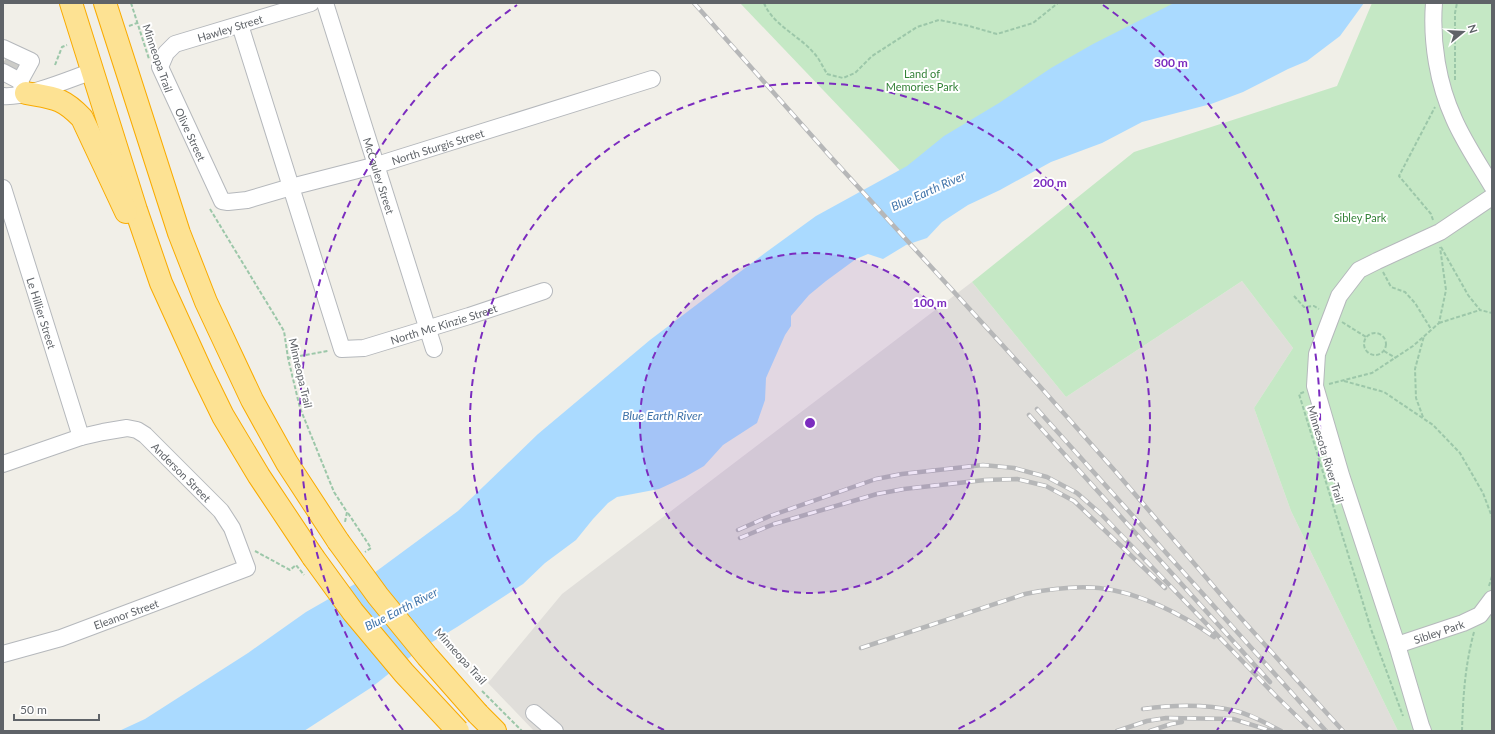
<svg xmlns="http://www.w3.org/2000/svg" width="1495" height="734" font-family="Lato,sans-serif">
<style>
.industrial{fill:#e0deda}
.green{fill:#c5e8c5}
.water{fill:#aadaff}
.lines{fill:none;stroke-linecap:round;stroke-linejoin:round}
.minor-tunnel{stroke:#ccccc8;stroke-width:16;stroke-dasharray:16 8;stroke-linecap:butt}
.minor-casing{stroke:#b5b8bc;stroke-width:18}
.highway-casing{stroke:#f9ab00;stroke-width:24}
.path{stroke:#9cc7a9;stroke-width:2;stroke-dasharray:4 2;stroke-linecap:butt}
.minor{stroke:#fff;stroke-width:16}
.highway{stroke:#fde293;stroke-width:22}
.rail-casing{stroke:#b6b7b8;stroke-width:4.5}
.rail{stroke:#fff;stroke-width:3;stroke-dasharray:9;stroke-linecap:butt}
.highway-bridge-casing{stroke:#f9ab00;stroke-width:24;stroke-linecap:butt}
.path-bridge{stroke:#9cc7a9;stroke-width:2;stroke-dasharray:4 2;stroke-linecap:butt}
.highway-bridge{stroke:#fde293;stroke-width:22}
.ring{fill:none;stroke:#7b2cbf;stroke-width:2;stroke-dasharray:7 5}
.labels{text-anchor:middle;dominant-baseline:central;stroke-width:4;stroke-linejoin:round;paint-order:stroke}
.street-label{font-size:11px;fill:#5f6368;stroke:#fff}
.park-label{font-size:11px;fill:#348238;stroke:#fff}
.water-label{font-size:12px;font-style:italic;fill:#4174aa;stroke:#fff}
.centre{fill:#7b2cbf;stroke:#fff;stroke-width:2}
.ring-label{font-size:12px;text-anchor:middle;font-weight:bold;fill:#7b2cbf;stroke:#fff;stroke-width:4;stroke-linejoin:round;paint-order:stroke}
</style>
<rect width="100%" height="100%" fill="#f1efe8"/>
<polygon class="industrial" points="1242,281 1293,348 1254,408 1291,511 1398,731 534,731 488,683 562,594 972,282 1066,397"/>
<g class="green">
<polygon points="740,3 1197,3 907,178"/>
<polygon points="1372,3 1492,3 1492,731 1398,731 1291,511 1254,408 1293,348 1242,281 1066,397 972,282 1134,152 1337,86"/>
</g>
<polygon class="water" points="1174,3 1364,3 1340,36 1307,61 1288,69 1243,92 1211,104 1142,122 1102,143 1051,162 1000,190 968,205 942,222 927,238 906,245 883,259 868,254 856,259 826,281 809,295 791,316 791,326 785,335 766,378 765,400 757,423 723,445 704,466 685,477 659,489 617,497 608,503 593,519 576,540 545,563 523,584 457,627 419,650 372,687 304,731 119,731 145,719 248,653 306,612 374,573 458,511 538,434 650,340 765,253 816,216 907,166 944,136 999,103 1051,68 1093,44"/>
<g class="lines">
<polyline class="minor-tunnel" points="8,71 15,58"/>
<g class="minor-casing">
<g id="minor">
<path id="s1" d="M 311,3 L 175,44 L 166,53 L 160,67 L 222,201 L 228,202 L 247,200 L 291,187 L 377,165 L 652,79"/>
<path id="s2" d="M 325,3 L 434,349"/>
<path d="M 1434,3 C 1431,42 1438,84 1454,119 C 1464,142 1479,164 1492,186"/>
<path id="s3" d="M 240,25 L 342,349 L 364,348 L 469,316 L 544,291"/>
<polyline points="3,48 31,61 20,81"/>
<polyline points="3,72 20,81 23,91"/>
<path d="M 3,96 C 26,98 70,79 93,71"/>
<path id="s4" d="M 3,188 L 81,437"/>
<path id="s5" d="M 3,464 L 81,437 L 103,432 L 127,428 L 137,430 L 145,435 L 221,511 L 232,528 L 247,568 L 61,638 L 3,654"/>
<path id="s6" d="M 1397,645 L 1463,623 L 1480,615 L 1492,599"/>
<polyline points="534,713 555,731"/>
<polyline points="1423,731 1421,726 1397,645 1341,475 1315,386 1317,354 1339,296 1359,270 1377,261 1440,232 1492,197"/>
</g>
</g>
<g class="highway-casing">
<g id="highway">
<polyline points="71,3 136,210 161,283 202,373 223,416 259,476 313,557"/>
<polyline points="105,3 179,233 206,302 252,400 287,463 338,541"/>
<path d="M 26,93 C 53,98 62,97 82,118 L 126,212"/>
<polyline points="478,714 495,731"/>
</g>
</g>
<g class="path">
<polyline points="131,3 149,59"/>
<path d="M 764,3 C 773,25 798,35 813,52 C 819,58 823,67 827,74 L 843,78 L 855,73 L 872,56 L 917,27 L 939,20 L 969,26 L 997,34 L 1033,23 L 1058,3"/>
<polyline points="129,26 137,23"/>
<polyline points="55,65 62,47 67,45"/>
<polyline points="1455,80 1455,13 1457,3"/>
<polyline points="210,209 284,331 288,358 300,408 334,492 347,512 345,522"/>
<polyline points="1433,220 1431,214 1399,176 1435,107"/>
<polyline points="1441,247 1468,295 1480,310 1492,313"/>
<polyline points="1383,272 1391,287 1405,292 1415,303 1431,329"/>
<polyline points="1294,296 1304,307 1314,306 1319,309"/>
<polyline points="1342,322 1366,337"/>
<polyline points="1439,323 1480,310"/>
<circle cx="1375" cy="344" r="11"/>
<polyline points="1384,351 1396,358"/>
<polyline points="288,358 328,351"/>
<polyline points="1344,381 1384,392 1433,425 1460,453 1483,493 1492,517"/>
<polyline points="1329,384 1372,373 1413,346 1439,323 1446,290 1440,247"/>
<polyline points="1304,392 1299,394 1371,629 1403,716"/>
<polyline points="1423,417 1416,398 1415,369 1424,336"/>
<polyline points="348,513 371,548 365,552"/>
<polyline points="255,551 290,570 296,565 304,575"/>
<polyline points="1489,586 1492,576"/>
<path d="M 1462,731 C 1463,697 1465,665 1474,632"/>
</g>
<use href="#minor" class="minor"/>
<use href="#highway" class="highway"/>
<g class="rail-casing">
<g id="rail">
<polyline points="694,3 829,155 1028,373 1116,472 1239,616 1343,731"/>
<polyline points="1037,409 1326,731"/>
<polyline points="1029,415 1270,682"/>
<polyline points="738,530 770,516 876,479 902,474 983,465 1014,468 1047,477 1077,493 1101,514 1275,695 1312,731"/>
<polyline points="740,538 774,524 877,494 904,489 985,480 1017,479 1046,486 1074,501 1165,588"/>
<path d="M 861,648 L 1025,594 C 1049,589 1075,586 1099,588 C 1138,592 1182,614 1214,637"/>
<path d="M 1143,709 C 1172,705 1206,704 1236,711 C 1252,715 1266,723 1281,731"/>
<polyline points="1117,731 1147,721 1166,718 1233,719 1272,731"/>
<polyline points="1150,731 1171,724 1182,722"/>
</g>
</g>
<use href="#rail" class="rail"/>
<g class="highway-bridge-casing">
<g id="highway-bridge">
<polyline points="338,541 378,596 427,656 478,714"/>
<polyline points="313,557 353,612 404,673 458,731"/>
</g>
</g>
<polyline class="path-bridge" points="482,691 522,731"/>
<use href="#highway-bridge" class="highway-bridge"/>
</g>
<circle cx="810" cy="423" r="170" fill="#7b2cbf" fill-opacity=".12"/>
<g class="ring">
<circle cx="810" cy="423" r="170"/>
<path d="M664 730A340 340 0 1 1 956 730"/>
<path d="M403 730A510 510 0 0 1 517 5M1103 5A510 510 0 0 1 1217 730"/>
</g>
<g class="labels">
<g class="street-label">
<text transform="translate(230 28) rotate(-17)">Hawley Street</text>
<text transform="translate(158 58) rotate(71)">Minneopa Trail</text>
<text stroke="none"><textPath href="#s1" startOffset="244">Olive Street</textPath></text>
<text stroke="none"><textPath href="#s1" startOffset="541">North Sturgis Street</textPath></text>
<text stroke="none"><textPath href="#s2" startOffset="181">McCauley Street</textPath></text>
<text stroke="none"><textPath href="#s4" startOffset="131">Le Hillier Street</textPath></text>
<text stroke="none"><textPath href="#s3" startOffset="445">North Mc Kinzie Street</textPath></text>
<text transform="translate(301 373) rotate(77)">Minneopa Trail</text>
<text transform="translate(1326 454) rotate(73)">Minnesota River Trail</text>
<text stroke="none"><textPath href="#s5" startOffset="201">Anderson Street</textPath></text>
<text transform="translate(126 614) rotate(-20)">Eleanor Street</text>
<text stroke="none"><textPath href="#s6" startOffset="44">Sibley Park</textPath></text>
<text transform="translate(461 656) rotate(48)">Minneopa Trail</text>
</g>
<g class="park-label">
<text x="922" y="73">Land of<tspan x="922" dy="13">Memories Park</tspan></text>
<text x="1360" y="217">Sibley Park</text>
</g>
<g class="water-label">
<text transform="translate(928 191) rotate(-24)">Blue Earth River</text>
<text x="662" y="415">Blue Earth River</text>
<text transform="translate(401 609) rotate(-27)">Blue Earth River</text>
</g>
</g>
<circle cx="810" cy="423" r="6" class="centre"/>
<g class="ring-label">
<text x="1171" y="67">300 m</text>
<text x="1050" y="187">200 m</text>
<text x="930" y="307">100 m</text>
</g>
<rect width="1495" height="734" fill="none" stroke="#5f6368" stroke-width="8"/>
<g transform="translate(1463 32) rotate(72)" stroke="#ffffff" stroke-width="3" paint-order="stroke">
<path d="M0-3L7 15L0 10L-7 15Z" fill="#5f6368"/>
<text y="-6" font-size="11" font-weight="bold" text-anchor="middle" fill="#5f6368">N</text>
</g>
<path d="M14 714v6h85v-6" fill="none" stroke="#5f6368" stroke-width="2"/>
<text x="20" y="714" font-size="12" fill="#5f6368" stroke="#ffffff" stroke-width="3" paint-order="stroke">50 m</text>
</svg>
